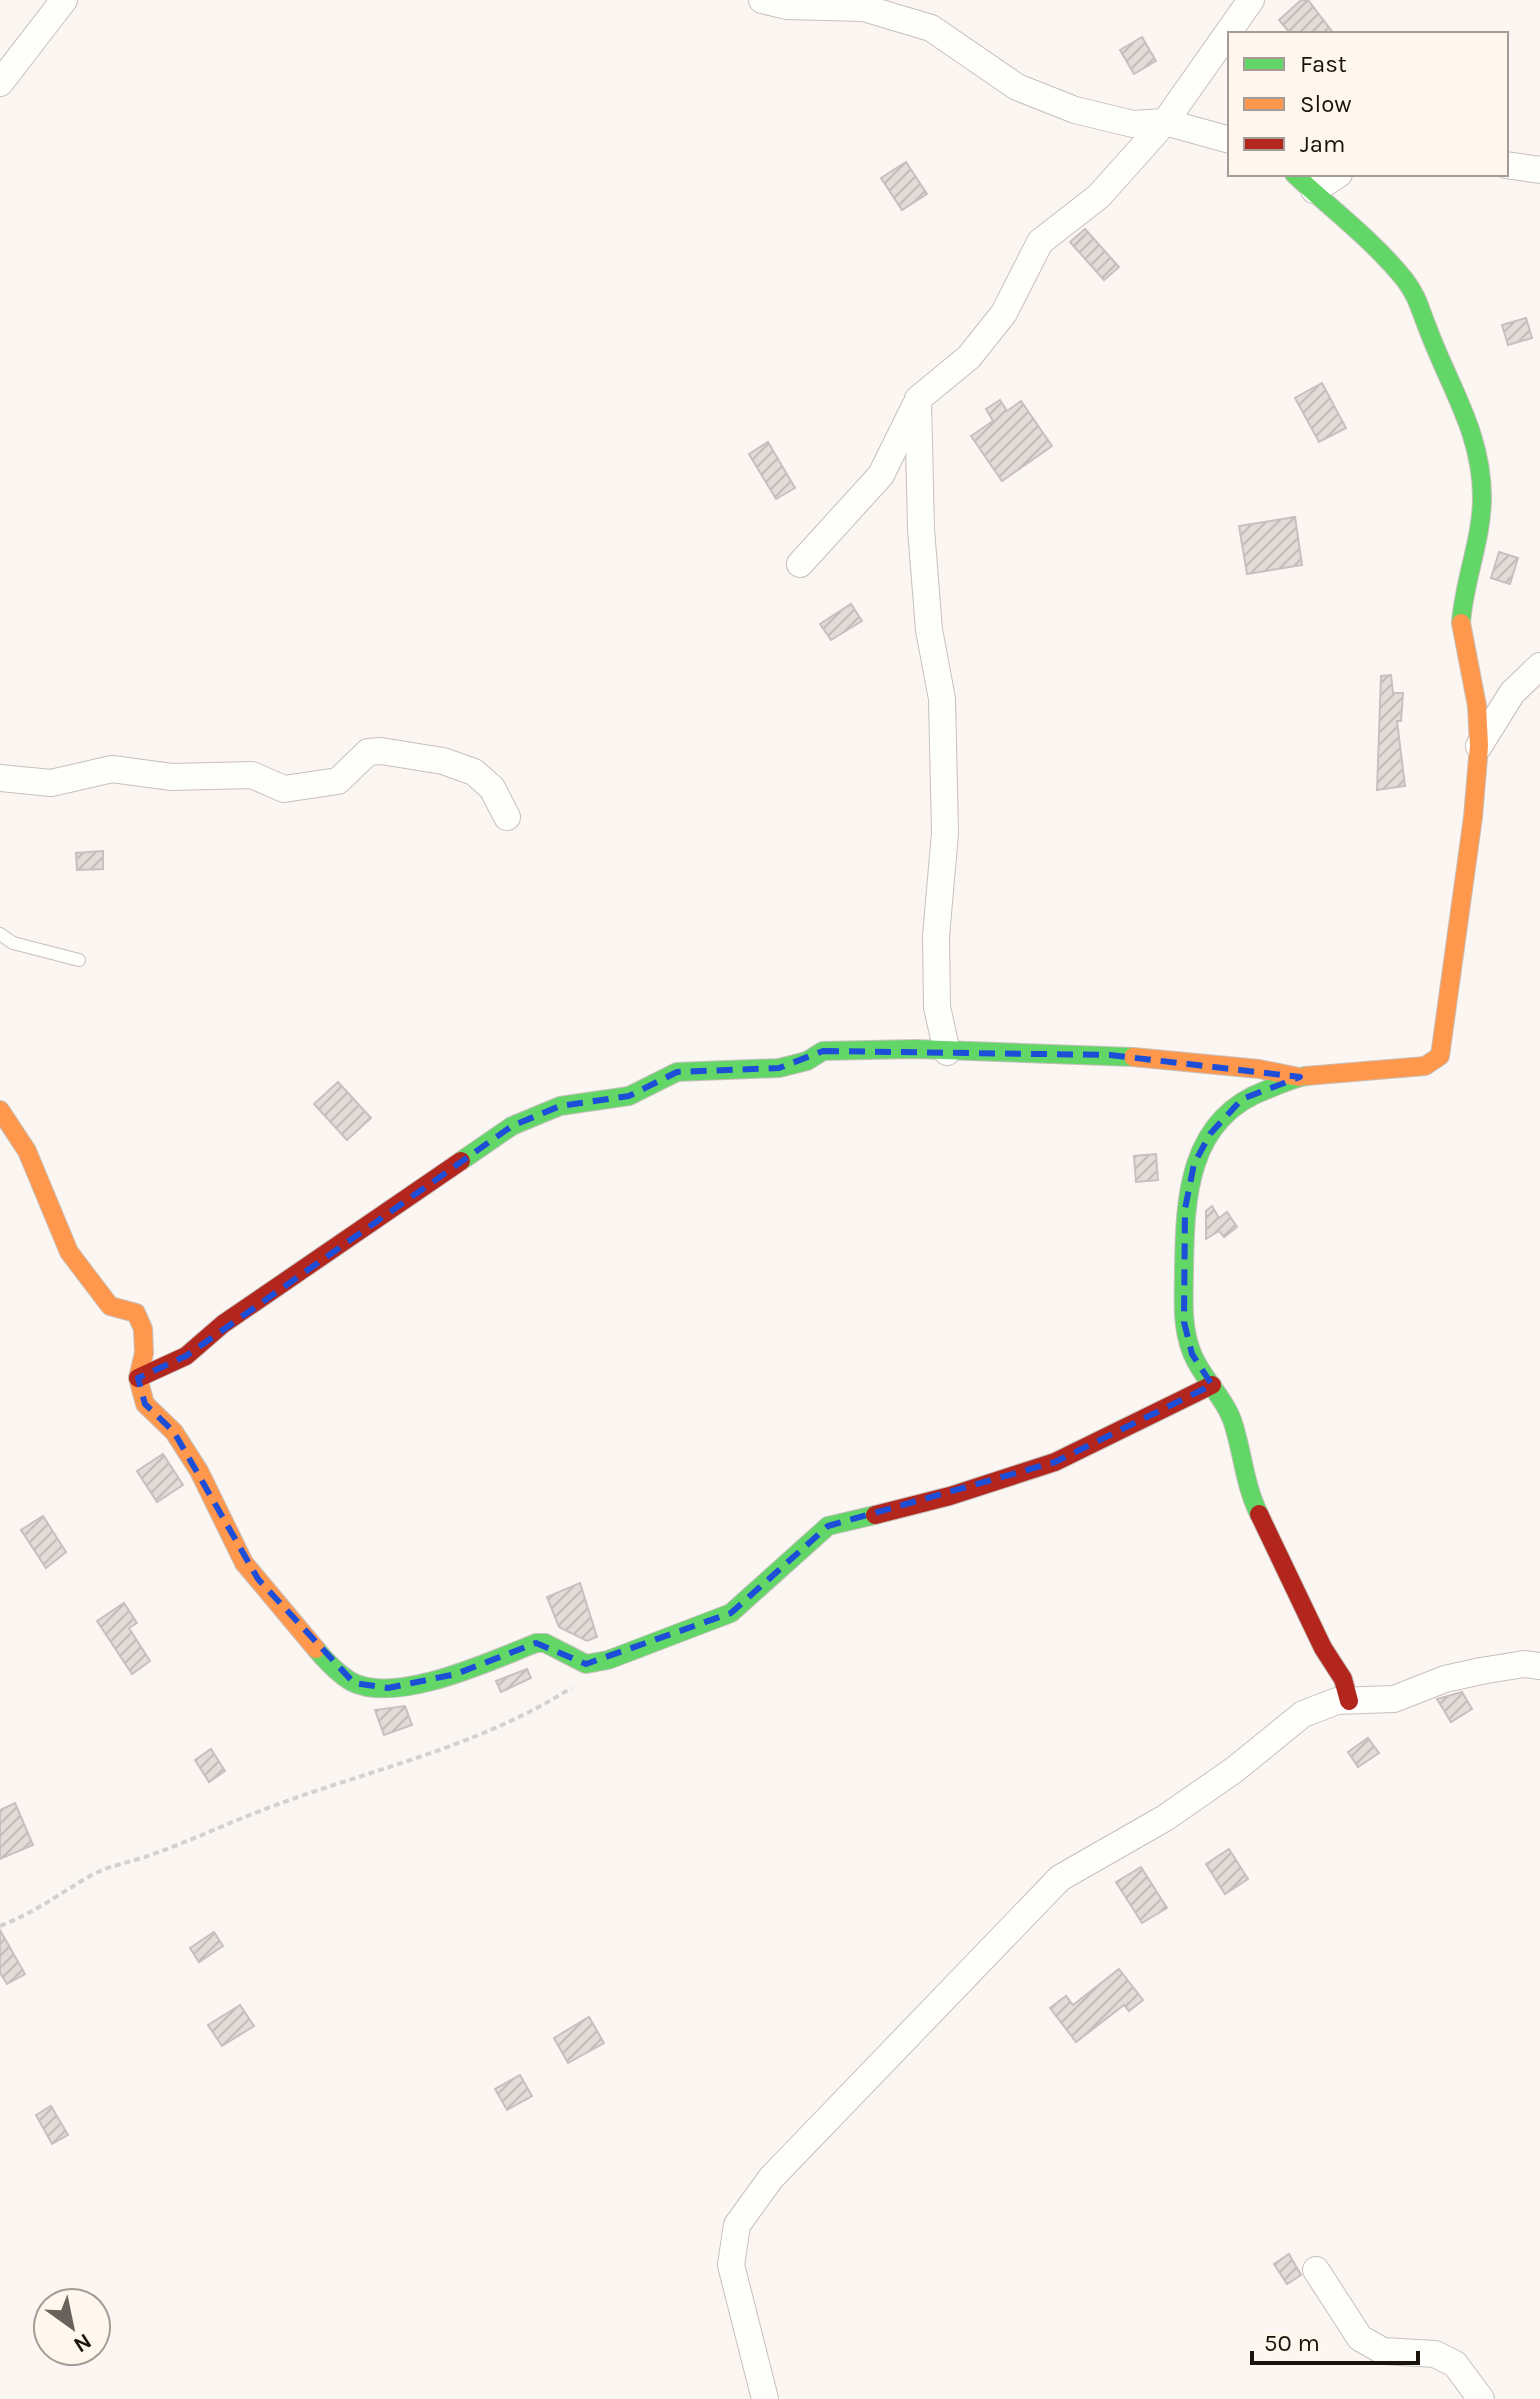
<svg xmlns="http://www.w3.org/2000/svg" width="1540" height="2399" font-family="Karla,sans-serif">
<style>
.building{fill:url(#building-hatch);stroke:#c8c0be;stroke-width:2}
.lines{fill:none;stroke-linecap:round;stroke-linejoin:round}
.lane-casing{stroke:#c7c0bb;stroke-width:14}
.street-casing{stroke:#c7c0bb;stroke-width:28}
.fast-casing{stroke:#c7c0bb;stroke-width:20}
.slow-casing{stroke:#c7c0bb;stroke-width:20}
.jam-casing{stroke:#c7c0bb;stroke-width:20}
.path{stroke:#d4d1d0;stroke-width:4;stroke-dasharray:6 4;stroke-linecap:butt}
.lane{stroke:#fefefd;stroke-width:12}
.street{stroke:#fefefd;stroke-width:26}
.fast{stroke:#63d668;stroke-width:18}
.slow{stroke:#ff974d;stroke-width:18}
.jam{stroke:#b3261e;stroke-width:18}
.marked{fill:none;stroke:#1d4ed8;stroke-width:6;stroke-dasharray:16 10;stroke-linejoin:round}
</style>
<defs>
<pattern id="building-hatch" width="6" height="6" patternUnits="userSpaceOnUse" patternTransform="scale(2)"><rect width="6" height="6" fill="#e4dbd8"/><path d="M-1 1l2-2M0 6l6-6M5 7l2-2" fill="none" stroke="#c3bbb8"/></pattern>
</defs>
<rect width="100%" height="100%" fill="#fbf6f2"/>
<g class="building">
<polygon points="1301,0 1308,0 1334,34 1291,34 1279,20"/>
<polygon points="1142,37 1156,61 1134,74 1120,50"/>
<polygon points="906,162 927,194 902,210 881,178"/>
<polygon points="1085,229 1119,267 1104,280 1070,242"/>
<polygon points="1526,318 1532,338 1508,345 1502,325"/>
<polygon points="1322,383 1346,428 1319,442 1295,398"/>
<polygon points="1000,400 1007,411 1021,401 1052,446 1002,481 971,436 993,421 986,409"/>
<polygon points="768,442 795,488 776,499 749,454"/>
<polygon points="1295,517 1302,565 1247,574 1239,526"/>
<polygon points="1499,552 1518,558 1510,584 1491,578"/>
<polygon points="851,604 862,621 831,640 820,624"/>
<polygon points="1391,675 1393,693 1403,693 1401,721 1397,721 1405,786 1377,790 1381,676"/>
<polygon points="103,851 103,869 77,870 76,853"/>
<polygon points="338,1082 371,1118 347,1140 314,1104"/>
<polygon points="1156,1154 1158,1180 1136,1182 1134,1156"/>
<polygon points="1212,1206 1219,1218 1227,1212 1237,1227 1224,1237 1219,1231 1206,1239 1206,1211"/>
<polygon points="163,1454 183,1485 157,1502 137,1471"/>
<polygon points="43,1516 66,1552 46,1568 21,1530"/>
<polygon points="580,1583 597,1637 587,1641 559,1627 547,1597"/>
<polygon points="124,1603 137,1623 129,1628 150,1661 132,1674 97,1621"/>
<polygon points="527,1669 531,1678 501,1692 496,1681"/>
<polygon points="1462,1692 1472,1709 1451,1722 1437,1699"/>
<polygon points="405,1706 412,1725 384,1735 375,1710"/>
<polygon points="1368,1738 1379,1753 1358,1767 1348,1752"/>
<polygon points="211,1749 225,1771 209,1782 195,1760"/>
<polygon points="15,1803 33,1845 0,1859 0,1810"/>
<polygon points="1229,1849 1248,1879 1225,1894 1206,1864"/>
<polygon points="1141,1867 1167,1908 1142,1923 1116,1882"/>
<polygon points="0,1930 25,1974 7,1984 0,1973"/>
<polygon points="214,1932 223,1946 199,1962 190,1948"/>
<polygon points="1119,1969 1143,2000 1129,2011 1124,2005 1076,2042 1050,2008 1066,1996 1073,2005"/>
<polygon points="240,2005 254,2026 222,2046 208,2025"/>
<polygon points="589,2017 604,2043 568,2063 554,2038"/>
<polygon points="520,2075 532,2096 507,2110 495,2089"/>
<polygon points="51,2106 68,2135 52,2144 36,2115"/>
<polygon points="1289,2254 1301,2275 1287,2284 1274,2264"/>
</g>
<g class="lines">
<g class="lane-casing">
<polyline id="lane" points="0,934 13,943 79,960"/>
</g>
<g class="street-casing">
<g id="street">
<polyline points="762,0 787,6 864,8 931,28 1017,87 1075,110 1133,124 1165,122 1230,140"/>
<polyline points="0,83 64,0"/>
<polyline points="1506,165 1540,170"/>
<polyline points="1314,190 1339,174"/>
<polyline points="800,564 881,475 915,406"/>
<polyline points="1479,746 1512,693 1540,666"/>
<polyline points="0,778 51,783 112,769 172,777 252,775 284,789 338,781 368,752 381,751 443,761 474,772 492,788 507,817"/>
<polyline points="947,1052 937,1007 936,936 945,833 942,699 929,630 921,529 918,399 969,357 1004,313 1040,242 1099,196 1165,122 1251,0"/>
<polyline points="1316,2270 1360,2338 1383,2351 1435,2354 1455,2364 1481,2399"/>
<polyline points="765,2399 731,2265 737,2225 771,2178 1060,1878 1165,1818 1234,1770 1303,1714 1337,1701 1394,1699 1445,1679 1481,1671 1524,1664 1540,1666"/>
</g>
</g>
<g class="fast-casing">
<g id="fast">
<path d="M 1294,174 C 1330,208 1374,241 1405,280 C 1418,297 1420,310 1428,329 C 1449,386 1482,433 1482,497 C 1482,540 1464,580 1461,623"/>
<polyline points="461,1161 512,1126 560,1106 629,1096 677,1072 779,1068 807,1061 823,1051 916,1049 1133,1057"/>
<path d="M 1259,1514 C 1245,1486 1243,1455 1234,1426 C 1226,1398 1202,1379 1192,1353 C 1181,1326 1184,1297 1184,1269 C 1185,1197 1188,1119 1266,1090 C 1279,1085 1293,1078 1306,1076"/>
<path d="M 316,1649 C 326,1661 338,1674 352,1682 C 397,1705 493,1660 536,1643 L 545,1643 L 586,1664 L 608,1660 L 731,1613 L 828,1526 L 875,1515"/>
</g>
</g>
<g class="slow-casing">
<g id="slow">
<polyline points="1133,1057 1259,1069 1299,1077"/>
<polyline points="1306,1076 1425,1066 1440,1056 1473,817 1479,746 1477,706 1461,623"/>
<polyline points="0,1110 27,1151 69,1252 110,1306 136,1313 143,1329 144,1353 138,1378 145,1404 174,1432 199,1471 244,1563 316,1649"/>
</g>
</g>
<g class="jam-casing">
<g id="jam">
<polyline points="138,1378 186,1356 223,1324 461,1161"/>
<polyline points="1259,1514 1323,1648 1343,1679 1349,1701"/>
<polyline points="875,1515 950,1496 1055,1462 1212,1385"/>
</g>
</g>
<path class="path" d="M 0,1926 C 34,1913 59,1894 90,1876 C 109,1865 133,1862 153,1854 C 188,1842 221,1826 255,1813 C 361,1771 474,1750 571,1688"/>
<use href="#lane" class="lane"/>
<use href="#street" class="street"/>
<use href="#fast" class="fast"/>
<use href="#slow" class="slow"/>
<use href="#jam" class="jam"/>
</g>
<path class="marked" d="M 823,1051 L 1110,1055 L 1300,1077 L 1242,1099 L 1210,1134 L 1194,1164 L 1185,1209 L 1184,1322 L 1192,1354 L 1212,1385 L 1055,1462 L 828,1526 L 731,1613 L 586,1664 L 536,1643 L 456,1674 L 388,1688 L 354,1683 L 258,1579 L 174,1432 L 145,1404 L 138,1378 L 186,1356 L 512,1126 L 560,1106 L 629,1096 L 677,1072 L 779,1068 Z"/>
<rect x="1228" y="32" width="280" height="144" fill="#fff6ee" stroke="#a39b94" stroke-width="2"/>
<rect x="1244" y="58" width="40" height="12" fill="#63d668" stroke="#a39b94" stroke-width="2"/>
<text x="1300" y="72" font-size="24" fill="#1a130c">Fast</text>
<rect x="1244" y="98" width="40" height="12" fill="#ff974d" stroke="#a39b94" stroke-width="2"/>
<text x="1300" y="112" font-size="24" fill="#1a130c">Slow</text>
<rect x="1244" y="138" width="40" height="12" fill="#b3261e" stroke="#a39b94" stroke-width="2"/>
<text x="1300" y="152" font-size="24" fill="#1a130c">Jam</text>
<g transform="translate(72 2327) rotate(147)"><circle r="38" fill="#fff6ee" stroke="#a39b94" stroke-width="2"/>
<path d="M0-6L14 30L0 20L-14 30Z" fill="#69625c"/>
<text y="-12" font-size="22" font-weight="bold" text-anchor="middle" fill="#1a130c">N</text>
</g>
<path d="M1252 2351v12h166v-12" fill="none" stroke="#1a130c" stroke-width="4"/>
<text x="1264" y="2351" font-size="24" fill="#1a130c" stroke="#fff6ee" stroke-width="6" paint-order="stroke">50 m</text>
</svg>
